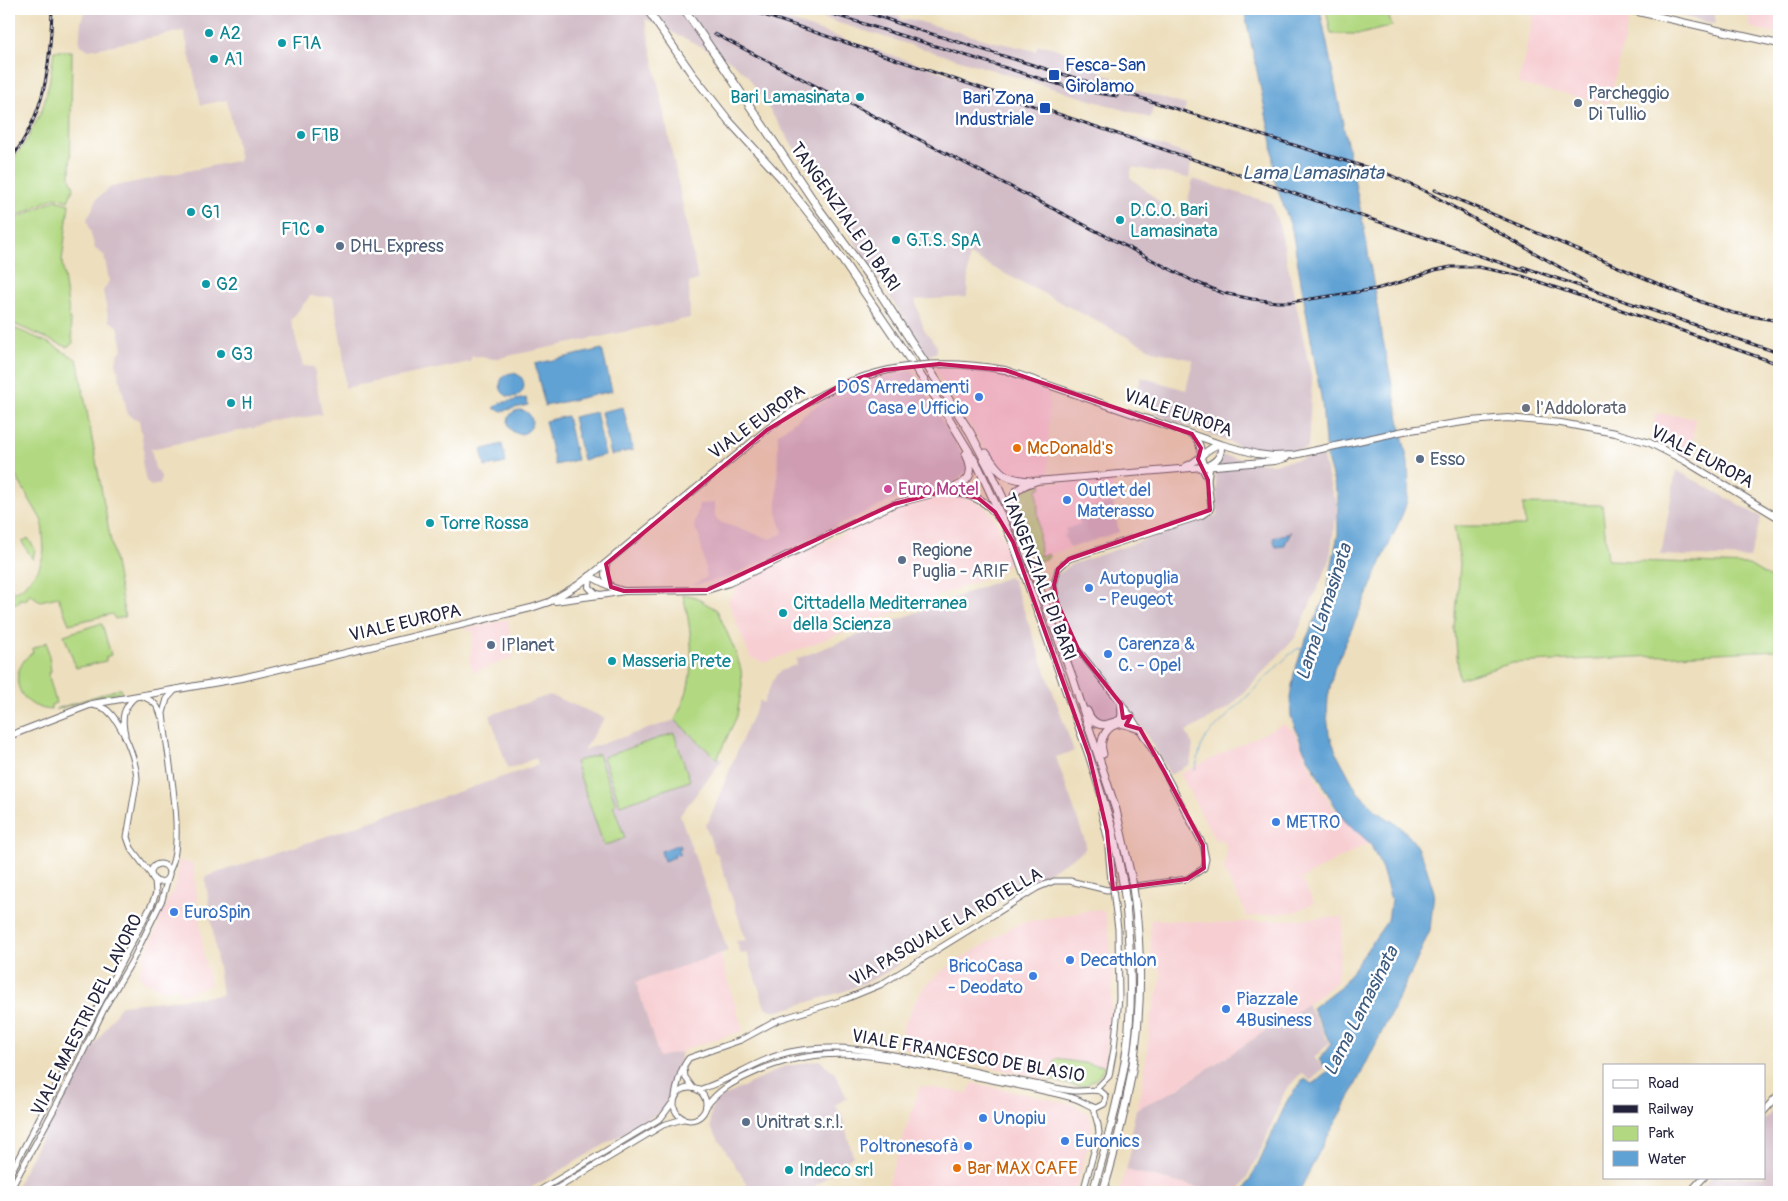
<svg xmlns="http://www.w3.org/2000/svg" width="1788" height="1201" font-family="Pangolin,sans-serif">
<style>
.built{fill:#f7cfd3}
.industrial{fill:#d2bdc7}
.green{fill:#b2d982;stroke:#6a7e5e}
.water{fill:#61a2d4;stroke:#426288}
.lines{fill:none;stroke-linecap:round;stroke-linejoin:round}
.stream{stroke:#61a2d4;stroke-width:1}
.tertiary-casing{stroke:#696468;stroke-width:7}
.secondary-casing{stroke:#696468;stroke-width:8}
.trunk-casing{stroke:#696468;stroke-width:9}
.tertiary{stroke:#fff;stroke-width:5}
.secondary{stroke:#fff;stroke-width:6}
.trunk{stroke:#fff;stroke-width:7}
.rail-casing{stroke:#22223b;stroke-width:3}
.rail{stroke:#fff;stroke-width:1;stroke-dasharray:4;stroke-linecap:butt}
.tertiary-bridge-casing{stroke:#696468;stroke-width:7;stroke-linecap:butt}
.secondary-bridge-casing{stroke:#696468;stroke-width:8;stroke-linecap:butt}
.trunk-bridge-casing{stroke:#696468;stroke-width:9;stroke-linecap:butt}
.tertiary-bridge{stroke:#fff;stroke-width:5}
.secondary-bridge{stroke:#fff;stroke-width:6}
.trunk-bridge{stroke:#fff;stroke-width:7}
.marked{fill:#c2185b;fill-opacity:0.2;stroke:#c2185b;stroke-width:4;stroke-linejoin:round}
.culture-dot{fill:#0f9aa8;stroke:#fff;stroke-width:2}
.transit-dot{fill:#1a4fb4;stroke:#fff;stroke-width:2}
.service-dot{fill:#5c6f8a;stroke:#fff;stroke-width:2}
.shop-dot{fill:#3f7fe0;stroke:#fff;stroke-width:2}
.worship-dot{fill:#6b7280;stroke:#fff;stroke-width:2}
.food-dot{fill:#e8710a;stroke:#fff;stroke-width:2}
.hotel-dot{fill:#d1479c;stroke:#fff;stroke-width:2}
.labels{text-anchor:middle;dominant-baseline:central;stroke-width:5;stroke-linejoin:round;paint-order:stroke}
.culture-label{font-size:18px;fill:#0d838f;stroke:#fff;text-anchor:start}
.transit-label{font-size:18px;fill:#164399;stroke:#fff;text-anchor:start}
.service-label{font-size:18px;fill:#4e5e75;stroke:#fff;text-anchor:start}
.street-label{font-size:18px;fill:#22223b;stroke:#fff}
.shop-label{font-size:18px;fill:#366cbe;stroke:#fff;text-anchor:start}
.worship-label{font-size:18px;fill:#5b616d;stroke:#fff;text-anchor:start}
.food-label{font-size:18px;fill:#c56008;stroke:#fff;text-anchor:start}
.hotel-label{font-size:18px;fill:#b23c85;stroke:#fff;text-anchor:start}
.water-label{font-size:19px;font-style:italic;fill:#3e5c80;stroke:#fff}
</style>
<rect width="100%" height="100%" fill="#fff"/>
<filter id="ink" filterUnits="userSpaceOnUse"><feTurbulence type="fractalNoise" baseFrequency=".02" numOctaves="2"/><feDisplacementMap in="SourceGraphic" scale="10" xChannelSelector="R" yChannelSelector="G"/><feConvolveMatrix kernelMatrix="1 2 1 2 8 2 1 2 1" color-interpolation-filters="sRGB"/></filter>
<filter id="wash" filterUnits="userSpaceOnUse"><feTurbulence type="fractalNoise" baseFrequency=".0096" numOctaves="4" result="noise"/><feDisplacementMap in="SourceGraphic" scale="20" xChannelSelector="R" yChannelSelector="G"/><feGaussianBlur stdDeviation="1.12" result="paint"/><feColorMatrix in="noise" values="0 0 0 0 0 0 0 0 0 0 0 0 0 0 0 0 0 1.4 0 .05"/><feComposite in="paint" operator="in"/></filter>
<g filter="url(#wash)">
<rect width="100%" height="100%" fill="#eddfbd"/>
<g class="built">
<polygon points="1535,9 1600,9 1630,15 1609,104 1518,84"/>
<polygon points="1648,9 1685,9 1685,17"/>
<polygon points="1749,9 1779,9 1779,34 1749,27"/>
<polygon points="934,367 955,367 995,373 1023,380 1049,389 1048,477 1023,478 1012,477 993,461"/>
<polygon points="1655,413 1695,418 1691,459 1652,438"/>
<polygon points="1112,478 1117,503 1078,510 1080,524 1064,536 1070,548 1040,557 1037,489 1042,487 1041,484"/>
<polygon points="952,495 972,499 985,507 992,514 997,523 1013,563 1003,567 1003,571 764,663 750,657 728,601 741,582 754,574 887,513 930,498"/>
<polygon points="508,619 513,658 474,672 469,661 474,632 463,629"/>
<polygon points="1283,724 1293,729 1320,787 1331,805 1344,820 1366,839 1369,843 1301,879 1314,903 1294,912 1246,917 1245,911 1224,871 1226,857 1226,845 1221,839 1215,840 1180,774"/>
<polygon points="179,861 193,864 205,963 211,985 180,995 179,993 180,990 174,987 166,991 142,980 139,974 143,959 159,924 157,923 176,883"/>
<polygon points="1098,909 1105,913 1110,937 1112,979 1112,1002 1105,1066 1099,1077 1091,1083 1081,1086 1072,1085 899,1047 903,1027 916,999 926,985 939,973 1012,927 1025,922"/>
<polygon points="1344,917 1337,982 1307,1004 1174,1091 1137,1109 1144,1075 1151,1015 1162,977 1156,958 1151,954 1150,921 1154,919 1216,923"/>
<polygon points="720,953 743,1031 685,1049 682,1052 659,1058 636,982"/>
<polygon points="973,1083 1072,1104 1086,1112 1092,1121 1092,1131 1075,1192 885,1192 920,1086 967,1093"/>
<polygon points="1126,1170 1216,1192 1119,1192"/>
</g>
<g class="industrial">
<polygon points="85,9 755,9 1192,156 1189,178 1132,167 1130,177 1183,222 1193,179 1271,203 1280,228 1312,380 1308,448 1288,453 1242,447 1159,416 1141,401 1135,400 1141,377 1186,390 1193,360 1154,351 969,255 967,297 915,300 924,329 937,346 937,352 928,356 747,75 729,60 645,19 698,280 689,283 690,318 494,359 472,356 470,362 345,388 343,352 333,297 310,296 291,320 303,366 314,367 322,414 151,449 155,468 161,476 160,484 151,486 146,482 142,462 144,450 139,420 131,417 127,412 116,362 118,354 123,349 118,326 109,321 103,291 109,281 104,255 95,249 87,219 93,208 96,199 111,187 240,160 227,100 201,105 184,31 89,50 79,44 81,22"/>
<polygon points="793,9 879,9 900,16 901,20 910,19 991,41 1036,51 1038,45 1052,47 1085,60 1084,65 1092,67 1136,90 1186,105 1183,115 1154,106 1150,118"/>
<polygon points="1685,9 1714,9 1716,24 1685,17"/>
<polygon points="912,370 964,457 969,469 954,483 911,492 862,514 727,578 693,585 707,577 699,535 694,527 699,504 714,503 715,518 722,523 771,539 783,533 777,512 778,434 804,414 847,387"/>
<polygon points="1214,454 1272,464 1322,455 1333,496 1336,499 1337,519 1335,522 1329,563 1295,638 1230,707 1186,732 1193,745 1190,764 1170,775 1156,750 1131,712 1110,723 1099,721 1090,715 1045,583 1070,565 1218,515"/>
<polygon points="1676,470 1761,517 1750,558 1661,555"/>
<polygon points="1113,503 1119,532 1070,548 1064,535 1067,534 1065,529 1080,524 1078,510"/>
<polygon points="1008,577 1013,580 1074,751 1056,757 1086,844 1085,849 1082,852 899,962 900,964 878,977 845,991 779,1011 771,1010 765,1007 747,953 741,954 736,941 746,940 717,853 715,853 705,824 708,823 743,737 760,700 763,703 775,676 781,671 797,664 796,659"/>
<polygon points="550,695 605,718 583,750 675,720 716,759 723,759 680,815 728,951 636,982 659,1057 682,1052 665,1109 524,1192 13,1192 70,1083 121,1005 222,995 205,877 538,765 536,758 508,769 490,715"/>
<polygon points="1307,1004 1329,1043 1314,1058 1324,1067 1311,1081 1301,1073 1285,1091 1262,1148 1239,1192 1216,1192 1126,1170 1135,1134 1131,1132 1136,1109 1174,1091"/>
<polygon points="819,1060 835,1073 847,1098 835,1105 842,1116 853,1156 808,1192 752,1192 711,1128 710,1118 712,1107 719,1099 783,1067"/>
<polygon points="1779,1104 1779,1192 1698,1192 1712,1177 1764,1177 1764,1120"/>
</g>
<g class="green">
<polygon points="1326,9 1386,9 1392,26 1361,34 1331,34"/>
<polygon points="54,51 72,51 70,178 74,187 68,201 55,197 9,220 9,165 27,140 42,110 49,84"/>
<polygon points="55,200 69,204 62,261 73,343 67,347 9,322 9,222"/>
<polygon points="9,326 49,343 76,359 78,363 125,617 115,619 112,614 69,624 58,597 40,601 30,594 26,600 19,599 19,603 10,604 9,594 22,588 38,570 43,557 44,549 42,521 9,464"/>
<polygon points="1041,484 1042,487 1037,489 1040,556 1048,554 1049,557 1036,562 1015,507 1019,491 1032,485"/>
<polygon points="1523,504 1602,505 1608,560 1749,565 1779,583 1779,650 1512,663 1459,679 1455,630 1460,563 1454,526 1525,526"/>
<polygon points="28,538 35,549 33,560 22,542"/>
<path d="M 683,595 L 693,596 L 717,610 L 736,653 L 741,670 L 742,686 L 737,716 L 717,759 L 675,720 C 679,711 684,701 687,691 C 695,659 691,627 683,595 Z"/>
<polygon points="99,624 102,624 111,655 106,657 106,661 76,668 64,635"/>
<path d="M 47,642 L 51,672 L 48,673 L 56,703 L 51,705 L 51,710 C 43,709 35,707 29,702 C 11,688 16,663 33,652 L 32,649 Z"/>
<polygon points="121,688 122,692 90,699 55,710 56,709"/>
<polygon points="674,733 690,781 620,805 603,757"/>
<polygon points="598,754 616,804 613,805 625,838 604,846 575,762"/>
<path d="M 1056,1059 L 1105,1066 C 1090,1094 1074,1086 1048,1079 Z"/>
</g>
<g class="water">
<path d="M 1244,9 L 1320,9 L 1364,228 L 1381,330 L 1408,463 C 1409,481 1410,496 1403,513 L 1334,669 L 1328,697 L 1327,714 L 1329,734 L 1337,754 L 1357,791 L 1378,812 L 1402,828 L 1414,842 L 1424,860 L 1434,892 L 1430,930 L 1413,969 L 1342,1112 L 1322,1146 L 1299,1192 L 1244,1192 L 1258,1164 L 1288,1099 L 1304,1079 L 1313,1084 L 1329,1071 L 1319,1060 L 1331,1044 L 1312,1008 L 1342,985 L 1388,920 L 1391,900 L 1382,869 L 1370,843 L 1345,821 L 1330,798 L 1303,748 L 1291,716 L 1290,697 L 1294,674 L 1303,646 L 1326,595 L 1332,565 L 1338,534 L 1338,497 L 1326,455 L 1322,403 L 1292,230 L 1274,179 L 1272,143 Z"/>
<polygon points="602,349 612,391 545,406 535,364"/>
<circle cx="512" cy="385" r="12"/>
<polygon points="526,398 528,405 502,411 495,409 494,408 500,403"/>
<polygon points="623,407 633,450 611,455 601,412"/>
<circle cx="520" cy="422" r="12"/>
<polygon points="596,412 605,455 583,460 573,417"/>
<polygon points="567,416 577,460 555,465 545,421"/>
<polygon points="502,444 506,463 485,467 481,450"/>
<polygon points="1291,532 1284,546 1276,547 1273,538"/>
<polygon points="680,844 681,848 677,849 680,852 679,855 674,854 675,857 664,861 661,851"/>
</g>
<g class="lines">
<polyline class="stream" points="1195,770 1201,747 1207,736 1288,656 1297,649 1304,647"/>
</g>
</g>
<g filter="url(#ink)">
<g class="lines">
<g class="tertiary-casing">
<g id="tertiary">
<polyline points="1208,480 1210,466"/>
<path d="M 141,696 C 152,700 158,704 161,716"/>
<path d="M 92,705 C 97,706 103,707 107,710 C 122,723 136,759 137,779 L 127,837 L 131,848 L 152,876"/>
<path d="M 125,734 C 121,718 123,708 135,697"/>
<circle cx="160" cy="873" r="9"/>
<path d="M 169,871 C 187,842 166,750 163,713 L 167,699 L 175,690"/>
<polyline points="684,1069 685,1077 693,1088"/>
<circle cx="690" cy="1104" r="16"/>
<polyline points="1096,1089 1109,1076 1114,1049 1119,998 1118,929 1115,906"/>
<path d="M 698,1090 C 730,1081 757,1059 790,1052 C 840,1042 885,1053 933,1063 C 980,1072 1026,1083 1072,1091 C 1084,1092 1101,1086 1106,1097 L 1104,1104 L 1096,1108 C 1088,1106 1080,1099 1069,1097 C 1034,1088 997,1081 962,1074 C 885,1058 826,1039 751,1074 C 733,1082 718,1090 706,1107"/>
<path d="M 675,1096 C 678,1082 680,1069 689,1058 L 741,1040 L 778,1020 L 846,999 L 880,985 L 1037,888 L 1054,881 L 1070,881 L 1107,890 L 1187,879 L 1204,868 L 1206,859 L 1203,845 L 1157,758 L 1131,716 L 1079,651 L 1067,628 L 1057,602 L 1054,585 L 1058,569 L 1069,559 L 1201,516 L 1210,510 L 1211,506 L 1208,480 L 1201,467"/>
<polyline points="9,1176 152,904 156,893 155,880"/>
<polyline points="9,1192 64,1091 106,1005 132,961 162,900 169,874"/>
<polyline points="537,1192 661,1118 673,1102"/>
<polyline points="551,1192 663,1125 683,1119"/>
<polyline points="1083,1192 1099,1133 1098,1125 1093,1107"/>
</g>
</g>
<g class="secondary-casing">
<g id="secondary">
<polyline points="1625,9 1779,44"/>
<polyline points="1005,370 1220,444 1257,454 1273,456 1294,455 1404,431 1470,421 1508,418 1561,423 1615,433 1650,443 1685,461 1779,518"/>
<path d="M 1193,435 C 1206,449 1197,457 1205,467 C 1215,462 1224,456 1220,444"/>
<path d="M 1186,466 C 1199,462 1205,448 1220,444"/>
<polyline points="1036,481 1275,461 1286,458"/>
<polyline points="606,564 605,575 610,586"/>
<polyline points="590,576 589,587 595,593 601,595 624,591 707,590 729,583 894,504 944,491"/>
<polyline points="590,576 611,587 623,591"/>
<polyline points="555,601 599,595"/>
<polyline points="9,736 92,704 242,678 531,608 549,602 578,585 590,576 745,448"/>
<polyline points="1764,1111 1779,1094"/>
<polyline points="1690,1192 1704,1177"/>
</g>
</g>
<g class="trunk-casing">
<g id="trunk">
<polyline points="647,9 692,74 729,121 782,179 822,230 944,410 979,468 1013,542 1089,755 1112,828 1123,882"/>
<polyline points="717,57 817,206 872,281 970,432 991,472 1018,530 1072,676 1116,810 1132,881"/>
<path d="M 986,453 C 1000,474 1004,479 1031,481"/>
<path d="M 948,490 C 969,483 976,474 966,454"/>
<path d="M 944,491 C 967,493 986,498 999,518"/>
<path d="M 1017,516 C 1008,494 1016,487 1036,481"/>
<path d="M 1087,711 C 1097,736 1115,720 1131,716"/>
<polyline points="1121,720 1122,713 1121,704"/>
<path d="M 1103,754 C 1098,740 1107,722 1124,724 C 1129,725 1135,728 1140,729"/>
<polyline points="1102,812 1108,837 1112,881"/>
<path d="M 1093,1192 C 1106,1145 1120,1097 1127,1048 C 1133,1000 1130,951 1126,904"/>
<path d="M 1103,1192 C 1133,1091 1148,1008 1135,902"/>
</g>
</g>
<use href="#tertiary" class="tertiary"/>
<use href="#secondary" class="secondary"/>
<use href="#trunk" class="trunk"/>
<g class="rail-casing">
<g id="rail">
<polyline points="666,9 674,13"/>
<polyline points="746,9 1528,272"/>
<polyline points="816,9 1077,90 1117,96"/>
<polyline points="858,9 906,26 1388,174 1427,192 1586,282"/>
<polyline points="715,34 1193,281 1223,293 1252,299 1277,302 1291,302 1376,289 1401,282 1435,270 1451,267 1478,267 1522,276 1779,364"/>
<path d="M 9,162 C 46,112 50,69 52,9"/>
<polyline points="1435,190 1704,303 1733,313 1779,321"/>
<polyline points="1523,267 1779,353"/>
</g>
</g>
<use href="#rail" class="rail"/>
<g class="tertiary-bridge-casing">
<polyline id="tertiary-bridge" points="1112,881 1115,906"/>
</g>
<g class="secondary-bridge-casing">
<path id="secondary-bridge" d="M 745,448 C 758,437 770,426 784,417 C 854,369 921,355 1005,370"/>
</g>
<g class="trunk-bridge-casing">
<g id="trunk-bridge">
<polyline points="684,9 717,57"/>
<polyline points="1132,881 1135,902"/>
<polyline points="1123,882 1126,904"/>
</g>
</g>
<use href="#tertiary-bridge" class="tertiary-bridge"/>
<use href="#secondary-bridge" class="secondary-bridge"/>
<use href="#trunk-bridge" class="trunk-bridge"/>
</g>
</g>
<path class="marked" d="M 939,364 L 1005,370 L 1192,434 L 1201,448 L 1198,459 L 1208,480 L 1210,510 L 1069,559 L 1058,569 L 1054,585 L 1057,602 L 1079,651 L 1121,704 L 1123,718 L 1131,716 L 1126,725 L 1140,729 L 1164,771 L 1203,845 L 1204,868 L 1187,879 L 1113,889 L 1107,831 L 1089,755 L 1013,542 L 995,512 L 978,498 L 944,491 L 894,504 L 707,590 L 624,591 L 611,587 L 606,564 L 767,430 L 844,383 L 884,370 Z"/>
<g class="culture-dot">
<circle cx="209" cy="33" r="5"/>
<circle cx="282" cy="43" r="5"/>
<circle cx="214" cy="59" r="5"/>
<circle cx="860" cy="97" r="5"/>
<circle cx="301" cy="135" r="5"/>
<circle cx="191" cy="212" r="5"/>
<circle cx="1120" cy="220" r="5"/>
<circle cx="320" cy="229" r="5"/>
<circle cx="896" cy="240" r="5"/>
<circle cx="206" cy="284" r="5"/>
<circle cx="221" cy="354" r="5"/>
<circle cx="231" cy="403" r="5"/>
<circle cx="430" cy="523" r="5"/>
<circle cx="783" cy="613" r="5"/>
<circle cx="612" cy="661" r="5"/>
<circle cx="789" cy="1170" r="5"/>
</g>
<g class="transit-dot">
<rect x="1048" y="69" width="12" height="12" rx="2.5"/>
<rect x="1039" y="102" width="12" height="12" rx="2.5"/>
</g>
<g class="service-dot">
<circle cx="1578" cy="103" r="5"/>
<circle cx="340" cy="246" r="5"/>
<circle cx="1420" cy="459" r="5"/>
<circle cx="902" cy="560" r="5"/>
<circle cx="491" cy="645" r="5"/>
<circle cx="746" cy="1122" r="5"/>
</g>
<g class="shop-dot">
<circle cx="979" cy="397" r="5"/>
<circle cx="1067" cy="500" r="5"/>
<circle cx="1089" cy="588" r="5"/>
<circle cx="1108" cy="654" r="5"/>
<circle cx="1276" cy="822" r="5"/>
<circle cx="174" cy="912" r="5"/>
<circle cx="1070" cy="960" r="5"/>
<circle cx="1033" cy="976" r="5"/>
<circle cx="1226" cy="1009" r="5"/>
<circle cx="983" cy="1118" r="5"/>
<circle cx="1065" cy="1141" r="5"/>
<circle cx="968" cy="1146" r="5"/>
</g>
<circle class="worship-dot" cx="1526" cy="408" r="5"/>
<g class="food-dot">
<circle cx="1017" cy="448" r="5"/>
<circle cx="957" cy="1168" r="5"/>
</g>
<circle class="hotel-dot" cx="888" cy="489" r="5"/>
<g class="labels">
<g class="culture-label">
<text x="219" y="33">A2</text>
<text x="292" y="43">F1A</text>
<text x="224" y="59">A1</text>
<text x="850" y="97" text-anchor="end">Bari Lamasinata</text>
<text x="311" y="135">F1B</text>
<text x="1130" y="210">D.C.O. Bari<tspan x="1130" dy="21">Lamasinata</tspan></text>
<text x="201" y="212">G1</text>
<text x="310" y="229" text-anchor="end">F1C</text>
<text x="906" y="240">G.T.S. SpA</text>
<text x="216" y="284">G2</text>
<text x="231" y="354">G3</text>
<text x="241" y="403">H</text>
<text x="440" y="523">Torre Rossa</text>
<text x="793" y="603">Cittadella Mediterranea<tspan x="793" dy="21">della Scienza</tspan></text>
<text x="622" y="661">Masseria Prete</text>
<text x="799" y="1170">Indeco srl</text>
</g>
<g class="transit-label">
<text x="1065" y="65">Fesca-San<tspan x="1065" dy="21">Girolamo</tspan></text>
<text x="1034" y="98" text-anchor="end">Bari Zona<tspan x="1034" dy="21">Industriale</tspan></text>
</g>
<g class="service-label">
<text x="1588" y="93">Parcheggio<tspan x="1588" dy="21">Di Tullio</tspan></text>
<text x="350" y="246">DHL Express</text>
<text x="1430" y="459">Esso</text>
<text x="912" y="550">Regione<tspan x="912" dy="21">Puglia - ARIF</tspan></text>
<text x="501" y="645">IPlanet</text>
<text x="756" y="1122">Unitrat s.r.l.</text>
</g>
<g class="street-label">
<text transform="translate(845 217) rotate(55)">TANGENZIALE DI BARI</text>
<text transform="translate(1178 413) rotate(19)">VIALE EUROPA</text>
<text transform="translate(757 422) rotate(-36)">VIALE EUROPA</text>
<text transform="translate(1702 457) rotate(28)">VIALE EUROPA</text>
<text transform="translate(1039 577) rotate(69)">TANGENZIALE DI BARI</text>
<text transform="translate(405 623) rotate(-13)">VIALE EUROPA</text>
<text transform="translate(946 927) rotate(-30)">VIA PASQUALE LA ROTELLA</text>
<text transform="translate(87 1015) rotate(-63)">VIALE MAESTRI DEL LAVORO</text>
<text transform="translate(968 1056) rotate(10)">VIALE FRANCESCO DE BLASIO</text>
</g>
<g class="shop-label">
<text x="969" y="387" text-anchor="end">DOS Arredamenti<tspan x="969" dy="21">Casa e Ufficio</tspan></text>
<text x="1077" y="490">Outlet del<tspan x="1077" dy="21">Materasso</tspan></text>
<text x="1099" y="578">Autopuglia<tspan x="1099" dy="21">- Peugeot</tspan></text>
<text x="1118" y="644">Carenza &amp;<tspan x="1118" dy="21">C. - Opel</tspan></text>
<text x="1286" y="822">METRO</text>
<text x="184" y="912">EuroSpin</text>
<text x="1080" y="960">Decathlon</text>
<text x="1023" y="966" text-anchor="end">BricoCasa<tspan x="1023" dy="21">- Deodato</tspan></text>
<text x="1236" y="999">Piazzale<tspan x="1236" dy="21">4Business</tspan></text>
<text x="993" y="1118">Unopiu</text>
<text x="1075" y="1141">Euronics</text>
<text x="958" y="1146" text-anchor="end">Poltronesofà</text>
</g>
<g class="worship-label">
<text x="1536" y="408">l'Addolorata</text>
</g>
<g class="food-label">
<text x="1027" y="448">McDonald's</text>
<text x="967" y="1168">Bar MAX CAFE</text>
</g>
<g class="hotel-label">
<text x="898" y="489">Euro Motel</text>
</g>
<g class="water-label">
<text x="1313" y="173">Lama Lamasinata</text>
<text transform="translate(1324 612) rotate(-72)">Lama Lamasinata</text>
<text transform="translate(1361 1011) rotate(-63)">Lama Lamasinata</text>
</g>
</g>
<rect width="1788" height="1201" fill="none" stroke="#fff" stroke-width="30"/>
<rect x="1603" y="1064" width="162" height="115" fill="#ffffff" stroke="#a7a7b1"/>
<rect x="1613" y="1080" width="25" height="8" fill="#ffffff" stroke="#a7a7b1"/>
<text x="1648" y="1088" font-size="15" fill="#22223b">Road</text>
<rect x="1613" y="1105" width="25" height="8" fill="#22223b" stroke="#a7a7b1"/>
<text x="1648" y="1114" font-size="15" fill="#22223b">Railway</text>
<rect x="1613" y="1126" width="25" height="15" fill="#b2d982" stroke="#a7a7b1"/>
<text x="1648" y="1138" font-size="15" fill="#22223b">Park</text>
<rect x="1613" y="1151" width="25" height="15" fill="#61a2d4" stroke="#a7a7b1"/>
<text x="1648" y="1164" font-size="15" fill="#22223b">Water</text>
</svg>
